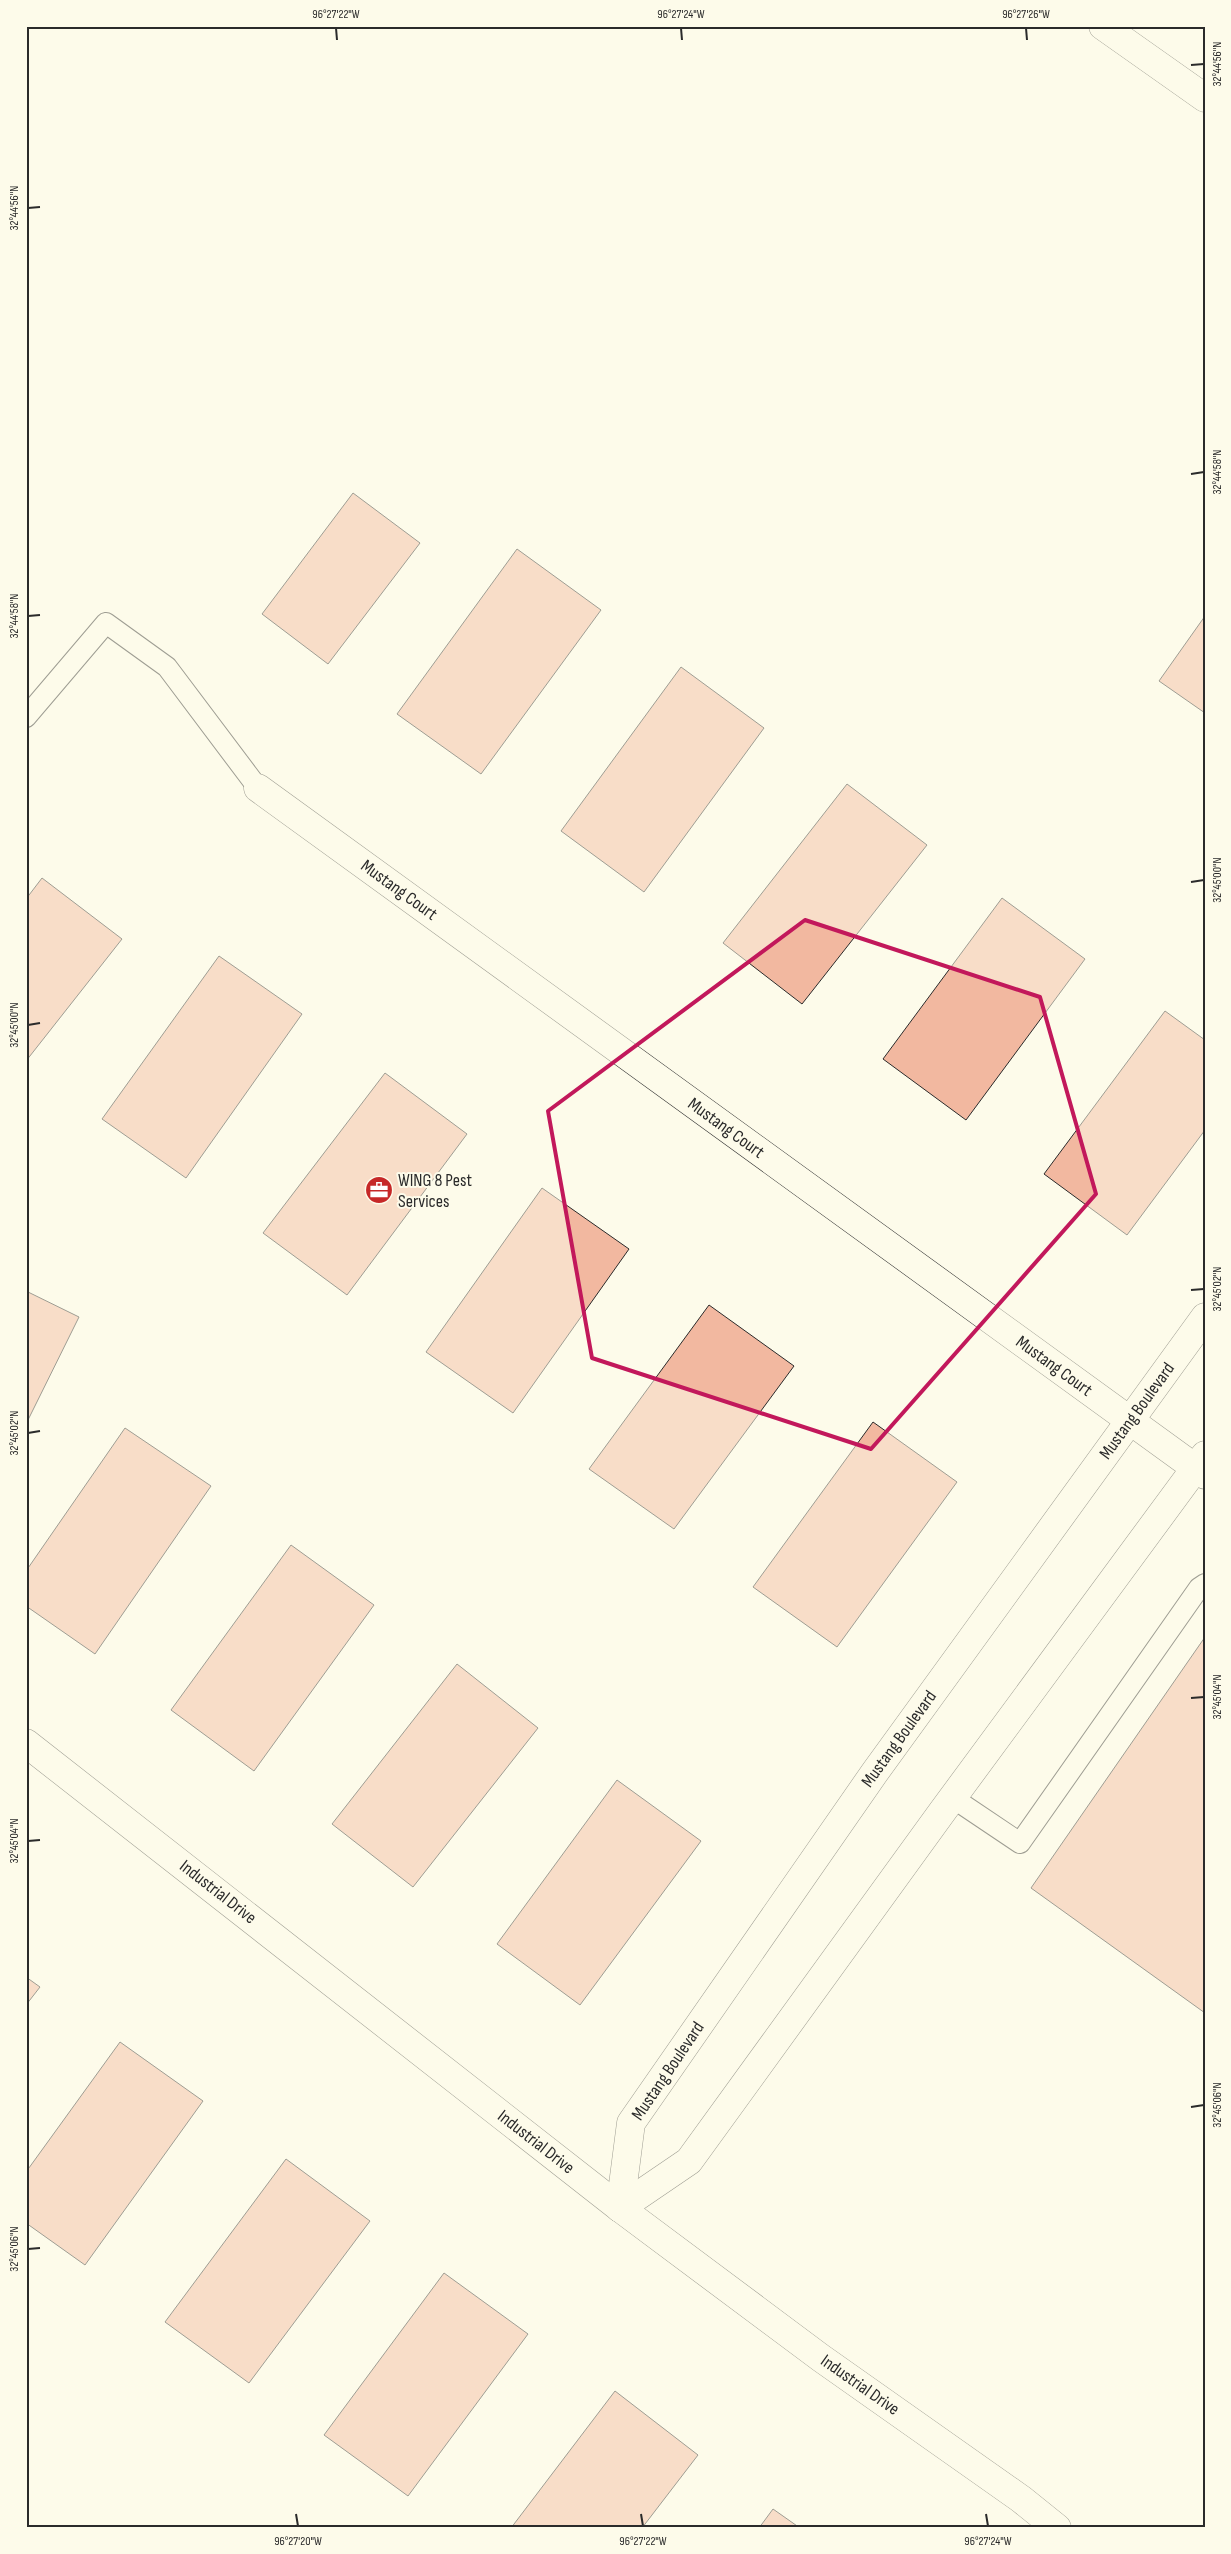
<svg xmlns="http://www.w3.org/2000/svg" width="1231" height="2554" font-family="'Sofia Sans Condensed',sans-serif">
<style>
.building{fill:#f2b8a0;stroke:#2b2b2b}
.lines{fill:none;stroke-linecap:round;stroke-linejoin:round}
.service-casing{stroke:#2b2b2b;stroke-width:22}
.minor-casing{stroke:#2b2b2b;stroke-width:29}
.secondary-casing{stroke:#2b2b2b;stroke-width:29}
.service{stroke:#fdfbea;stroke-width:20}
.minor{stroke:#fdfbea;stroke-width:28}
.secondary{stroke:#fdfbea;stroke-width:28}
.marked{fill:none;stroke:#c2185b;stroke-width:4;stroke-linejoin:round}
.ticks{fill:none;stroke:#2b2b2b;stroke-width:2}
.labels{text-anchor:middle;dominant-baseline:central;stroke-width:4;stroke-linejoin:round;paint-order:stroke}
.street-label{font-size:18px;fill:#2b2b2b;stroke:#fdfbea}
.poi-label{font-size:18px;fill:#2b2b2b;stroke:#fdfbea;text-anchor:start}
.neatline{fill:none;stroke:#2b2b2b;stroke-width:2}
.ticks-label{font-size:12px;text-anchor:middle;fill:#2b2b2b}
</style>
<rect width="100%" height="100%" fill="#fdfbea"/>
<g class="building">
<polygon points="353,493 420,543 328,664 262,614"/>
<polygon points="517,549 601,610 481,774 397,714"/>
<polygon points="1205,616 1205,713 1159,681"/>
<polygon points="681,667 764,728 644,892 561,831"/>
<polygon points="847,784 927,845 802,1004 723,943"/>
<polygon points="42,878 122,939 26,1061 26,899"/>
<polygon points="1002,898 1085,959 966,1120 883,1059"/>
<polygon points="219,956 302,1014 186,1178 102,1119"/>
<polygon points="1165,1011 1205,1040 1205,1130 1127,1235 1044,1174"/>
<polygon points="385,1073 467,1134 347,1295 263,1233"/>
<polygon points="542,1188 629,1249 513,1413 426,1352"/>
<polygon points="26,1291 79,1317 26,1424"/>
<polygon points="709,1305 794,1366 674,1529 589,1469"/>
<polygon points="873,1422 957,1482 837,1647 753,1587"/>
<polygon points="125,1428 211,1486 95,1654 26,1606 26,1571"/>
<polygon points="291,1545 374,1605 254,1771 171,1710"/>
<polygon points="1205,1637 1205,2013 1031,1888"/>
<polygon points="457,1664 538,1728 413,1887 332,1824"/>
<polygon points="617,1780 701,1841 580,2005 497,1944"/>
<polygon points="26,1977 40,1987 26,2005"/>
<polygon points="120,2042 203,2101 85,2265 26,2223 26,2172"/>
<polygon points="286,2159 370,2221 249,2383 165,2322"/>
<polygon points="444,2273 528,2334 408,2496 324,2435"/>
<polygon points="615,2391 698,2455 642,2528 511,2528"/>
<polygon points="773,2509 800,2528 759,2528"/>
</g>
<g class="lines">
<g class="service-casing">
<g id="service">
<polyline points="26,717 106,623 167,667 258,788"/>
<polyline points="953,1798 1020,1843 1199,1588 1205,1584"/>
</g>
</g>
<g class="minor-casing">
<g id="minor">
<polyline points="258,788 1205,1475"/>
<polyline points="26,1743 620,2208 821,2358 1021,2499 1057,2528"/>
<polyline points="620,2208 631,2123 875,1772 1205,1317"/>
<polyline points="620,2208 689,2161 942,1812 1205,1455"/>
</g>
</g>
<g class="secondary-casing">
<polyline id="secondary" points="1103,26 1205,98"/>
</g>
<use href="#service" class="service"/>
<use href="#minor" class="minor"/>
<use href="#secondary" class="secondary"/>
</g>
<path d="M0 0H1231V2554H0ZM 805,920 L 1040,997 L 1096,1194 L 871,1449 L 592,1358 L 548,1111 Z" fill="#fdfbea" fill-opacity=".55" fill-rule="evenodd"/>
<path class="marked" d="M 805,920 L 1040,997 L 1096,1194 L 871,1449 L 592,1358 L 548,1111 Z"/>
<path class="ticks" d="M 336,28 L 337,40M 681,28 L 682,40M 1026,28 L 1027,40M 1191,65 L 1204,64M 28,208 L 40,207M 1191,474 L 1204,472M 28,616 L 40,615M 1191,882 L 1204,880M 28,1025 L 40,1023M 1191,1290 L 1204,1289M 28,1433 L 40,1431M 1191,1698 L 1204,1697M 28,1841 L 40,1840M 1191,2107 L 1204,2105M 28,2249 L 40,2248M 296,2514 L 298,2526M 641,2514 L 643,2526M 986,2514 L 988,2526"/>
<defs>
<g id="office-disc" transform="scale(1.4375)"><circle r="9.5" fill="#c62828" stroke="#fdfbea"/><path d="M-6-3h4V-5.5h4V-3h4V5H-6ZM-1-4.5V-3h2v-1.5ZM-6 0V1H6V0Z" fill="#fff"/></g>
</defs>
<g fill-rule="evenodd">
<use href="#office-disc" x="379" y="1190"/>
</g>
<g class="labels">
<g class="street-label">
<text transform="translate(399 890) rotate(36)">Mustang Court</text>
<text transform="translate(726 1128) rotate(36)">Mustang Court</text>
<text transform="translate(1054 1366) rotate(36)">Mustang Court</text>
<text transform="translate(1137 1411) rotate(-54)">Mustang Boulevard</text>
<text transform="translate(899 1739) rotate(-54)">Mustang Boulevard</text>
<text transform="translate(218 1892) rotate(38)">Industrial Drive</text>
<text transform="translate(668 2071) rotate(-56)">Mustang Boulevard</text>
<text transform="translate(536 2142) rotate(38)">Industrial Drive</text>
<text transform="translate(860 2385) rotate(35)">Industrial Drive</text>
</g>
<g class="poi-label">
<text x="398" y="1180">WING 8 Pest<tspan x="398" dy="21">Services</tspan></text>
</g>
</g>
<rect width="1231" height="2554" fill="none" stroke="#fdfbea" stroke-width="55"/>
<rect x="28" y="28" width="1176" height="2498" class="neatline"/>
<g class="ticks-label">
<text x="336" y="18">96°27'22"W</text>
<text x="681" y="18">96°27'24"W</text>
<text x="1026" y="18">96°27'26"W</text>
<text transform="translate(1217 64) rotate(-90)" y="4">32°44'56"N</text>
<text transform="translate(14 208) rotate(-90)" y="4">32°44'56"N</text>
<text transform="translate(1217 472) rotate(-90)" y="4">32°44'58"N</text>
<text transform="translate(14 616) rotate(-90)" y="4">32°44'58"N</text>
<text transform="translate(1217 880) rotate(-90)" y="4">32°45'00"N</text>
<text transform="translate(14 1025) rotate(-90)" y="4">32°45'00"N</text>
<text transform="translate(1217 1289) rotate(-90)" y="4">32°45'02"N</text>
<text transform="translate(14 1433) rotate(-90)" y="4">32°45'02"N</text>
<text transform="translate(1217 1697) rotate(-90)" y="4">32°45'04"N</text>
<text transform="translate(14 1841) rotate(-90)" y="4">32°45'04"N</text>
<text transform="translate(1217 2105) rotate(-90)" y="4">32°45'06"N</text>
<text transform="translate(14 2249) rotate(-90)" y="4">32°45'06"N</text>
<text x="298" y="2545">96°27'20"W</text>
<text x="643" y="2545">96°27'22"W</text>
<text x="988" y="2545">96°27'24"W</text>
</g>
</svg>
